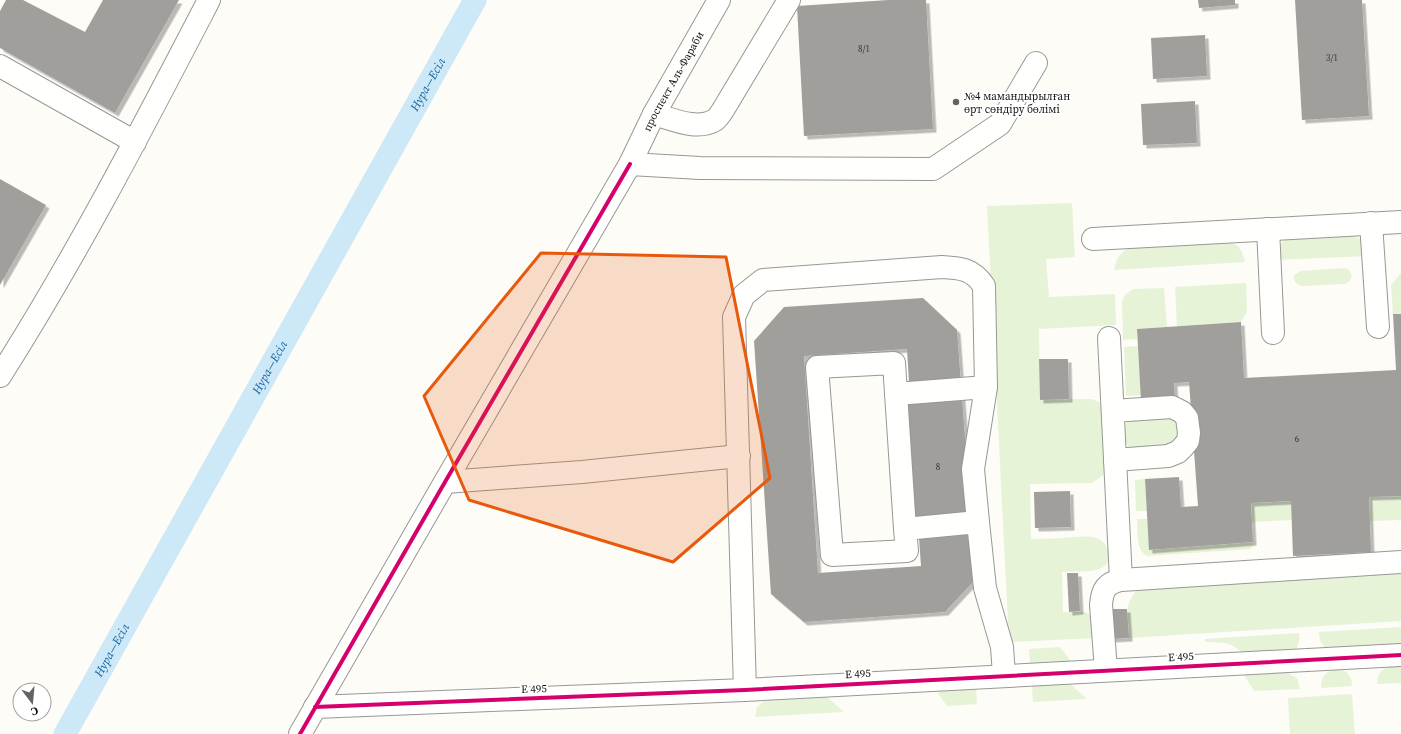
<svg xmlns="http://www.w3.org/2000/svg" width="1401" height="734" font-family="'Source Serif 4',serif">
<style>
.green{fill:#e7f3d7}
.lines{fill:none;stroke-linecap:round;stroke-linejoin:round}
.canal{stroke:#cde8f7;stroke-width:23}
.building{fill:#a19f9c;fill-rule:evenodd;filter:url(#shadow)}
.minor-casing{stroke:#979795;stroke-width:24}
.minor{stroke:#fffffe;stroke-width:22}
.cycleway-casing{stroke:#fff;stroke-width:6}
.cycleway{stroke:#d6006c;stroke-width:4}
.marked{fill:#e8590c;fill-opacity:0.2;stroke:#e8590c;stroke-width:3;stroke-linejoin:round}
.poi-dot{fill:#646362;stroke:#fff;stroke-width:1.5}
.labels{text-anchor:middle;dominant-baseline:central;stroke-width:4;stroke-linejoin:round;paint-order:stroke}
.number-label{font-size:9px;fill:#353434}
.street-label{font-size:11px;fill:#111;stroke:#fff}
.poi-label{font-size:11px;fill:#111;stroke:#fff;text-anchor:start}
.water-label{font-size:12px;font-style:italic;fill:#1768a6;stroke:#fff}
</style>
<defs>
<filter id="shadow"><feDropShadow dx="3.5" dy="3.5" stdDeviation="0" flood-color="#0004"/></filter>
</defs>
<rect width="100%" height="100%" fill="#fdfcf7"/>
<g class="green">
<path d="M 1072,203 L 1075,257 L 1046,259 L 1049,297 L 1115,294 L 1116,325 L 1039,329 L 1040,399 L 1092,399 L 1099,402 L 1102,409 L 1106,469 L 1103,475 L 1092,483 L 1030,484 L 1031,539 C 1046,539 1060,538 1074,537 C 1080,537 1087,536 1093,537 C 1101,539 1105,542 1108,550 C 1116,577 1076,570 1062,572 L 1063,612 L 1086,612 L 1092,617 L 1097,638 L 1009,642 L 987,206 Z"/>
<path d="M 1350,235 C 1364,238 1363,243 1367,256 L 1277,260 C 1278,250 1277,244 1287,239 Z"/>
<path d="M 1227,242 C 1240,244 1242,250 1245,262 L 1114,270 C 1117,257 1119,253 1132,247 Z"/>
<path d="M 1345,268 L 1349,270 L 1352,276 L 1350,281 L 1345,284 L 1303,286 C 1297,285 1293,282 1294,275 L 1301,271 Z"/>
<polygon points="1401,273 1401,314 1393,314 1391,285"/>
<polygon points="1246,283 1247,312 1241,322 1177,327 1175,287"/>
<polygon points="1164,288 1167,327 1137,329 1137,339 1123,340 1122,302 1125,295 1133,289"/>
<polygon points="1138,346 1141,395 1126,396 1124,347"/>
<path d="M 1171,417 C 1180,429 1180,434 1172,445 L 1135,450 L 1129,447 L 1124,439 L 1123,429 L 1128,421 Z"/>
<polygon points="1145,479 1147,511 1136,511 1135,480"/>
<polygon points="1401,496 1401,520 1370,521 1369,497"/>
<polygon points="1291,501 1292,520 1252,522 1251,503"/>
<path d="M 1137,519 L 1147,519 L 1150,550 L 1253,542 L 1253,546 L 1250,549 L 1147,556 C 1135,549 1138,532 1137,519 Z"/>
<path d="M 1401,570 L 1401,621 L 1129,638 C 1128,619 1123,605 1137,590 Z"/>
<path d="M 1401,627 L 1401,645 C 1385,646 1336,654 1324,646 C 1320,643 1319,637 1319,632 Z"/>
<path d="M 1299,633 C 1300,640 1299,644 1296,650 L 1244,655 C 1235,642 1219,642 1205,642 L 1205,639 Z"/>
<polygon points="1060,647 1072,663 1030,665 1029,649"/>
<path d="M 1401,665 L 1401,683 L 1377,684 C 1377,668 1388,666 1401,665 Z"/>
<path d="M 1337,669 C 1347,670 1352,676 1352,686 L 1321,688 C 1321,676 1326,671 1337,669 Z"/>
<polygon points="1286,672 1297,678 1300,689 1254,691 1244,675"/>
<polygon points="1069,683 1087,699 1033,702 1032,685"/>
<polygon points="976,686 977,704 947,706 938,693 940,691"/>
<polygon points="1352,694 1355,734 1290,734 1288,698"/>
<polygon points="825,695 844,712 755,717 757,707 763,702 771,699"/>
</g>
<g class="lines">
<path class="canal" id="s1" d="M 65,734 L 475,0"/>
</g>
<g class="building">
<polygon points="6,0 23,0 85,32 103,0 179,0 115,113 0,48 0,11"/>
<polygon points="888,0 926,0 933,129 804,136 797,6"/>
<polygon points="1198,0 1235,0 1235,5 1199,8"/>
<polygon points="1295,0 1362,0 1369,116 1302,120"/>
<polygon points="1205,35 1207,76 1153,79 1151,38"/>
<polygon points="1195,101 1197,143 1143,145 1141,104"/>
<polygon points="0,179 46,205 0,285"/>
<path d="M 923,298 L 957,330 L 971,520 L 969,520 L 973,582 L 945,612 L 804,622 L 771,594 L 754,341 L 784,307 ZM 907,349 L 910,399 L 904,400 L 914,524 L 918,524 L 921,566 L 818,573 L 804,356 Z"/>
<polygon points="1393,314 1401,314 1401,496 1369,497 1371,552 1293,556 1291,501 1251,503 1253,542 1149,550 1145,479 1179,477 1181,507 1198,506 1189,382 1174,383 1175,398 1141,401 1137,329 1241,322 1244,378 1396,370"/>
<polygon points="1039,359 1068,359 1069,399 1040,400"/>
<polygon points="1070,491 1071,527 1035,528 1034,492"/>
<polygon points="1067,573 1078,573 1080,611 1069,612"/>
<polygon points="1110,609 1127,609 1129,638 1111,639"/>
</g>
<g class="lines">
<g class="minor-casing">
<g id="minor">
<polyline points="0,66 135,142"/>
<path d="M 654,114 C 672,119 697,131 715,120 C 718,118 721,113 723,110 L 789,0"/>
<polyline points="630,164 700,168 933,169 1000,124 1036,63"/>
<polyline points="1371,223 1378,327"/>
<polyline points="1268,229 1273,333"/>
<polyline points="1093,239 1401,222"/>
<polyline points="1109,338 1121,580"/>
<path d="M 0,376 C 77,255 143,127 209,0"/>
<polyline points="896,394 986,387 973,469 978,522"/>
<polyline points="1113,411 1172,407 1182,412 1187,418 1189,433 1188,441 1183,447 1178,452 1168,456 1115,460"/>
<polyline points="445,482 582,472 739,456"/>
<polyline points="905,529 894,363 817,367 832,555 907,551 905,529 978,522 985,588 1002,647 1004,675"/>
<path d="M 1106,670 L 1101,605 C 1102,590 1106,583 1121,580 L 1401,562"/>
<path d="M 745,690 L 734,317 L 744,295 L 763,280 L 942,267 C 961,268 973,269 984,286 L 986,387"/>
<polyline points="315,707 745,690 1401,655"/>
<path id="s2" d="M 300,734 L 445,482 L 630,164 L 654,114 L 719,0"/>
</g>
</g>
<use href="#minor" class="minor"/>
<g class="cycleway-casing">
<g id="cycleway">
<polyline points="315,707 745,690 1401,655"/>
<polyline points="300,734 445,482 630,164"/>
</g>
</g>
<use href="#cycleway" class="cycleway"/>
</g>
<path class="marked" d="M 541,253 L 726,257 L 770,478 L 673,562 L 469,500 L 424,396 Z"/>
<circle class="poi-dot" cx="956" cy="102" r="4"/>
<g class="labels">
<g class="number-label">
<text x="864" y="49">8/1</text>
<text x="1332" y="58">3/1</text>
<text x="1297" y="439">6</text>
<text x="938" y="467">8</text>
</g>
<g class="street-label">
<text stroke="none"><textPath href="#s2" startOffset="752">проспект Аль-Фараби</textPath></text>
<text transform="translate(1181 657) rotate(-3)">E 495</text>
<text transform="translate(858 674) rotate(-3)">E 495</text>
<text transform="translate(534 689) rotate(-2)">E 495</text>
</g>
<g class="poi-label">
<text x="964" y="96">№4 мамандырылған<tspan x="964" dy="13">өрт сөндіру бөлімі</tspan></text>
</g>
<g class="water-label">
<text stroke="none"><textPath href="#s1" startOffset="744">Нура—Есіл</textPath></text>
<text stroke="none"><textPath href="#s1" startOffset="420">Нура—Есіл</textPath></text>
<text stroke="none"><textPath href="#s1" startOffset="96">Нура—Есіл</textPath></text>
</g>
</g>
<g transform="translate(32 702) rotate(164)"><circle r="19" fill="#ffffff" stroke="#a0a0a0"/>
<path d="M0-3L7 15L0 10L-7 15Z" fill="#646362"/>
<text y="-6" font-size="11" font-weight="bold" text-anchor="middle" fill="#111111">С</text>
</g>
</svg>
